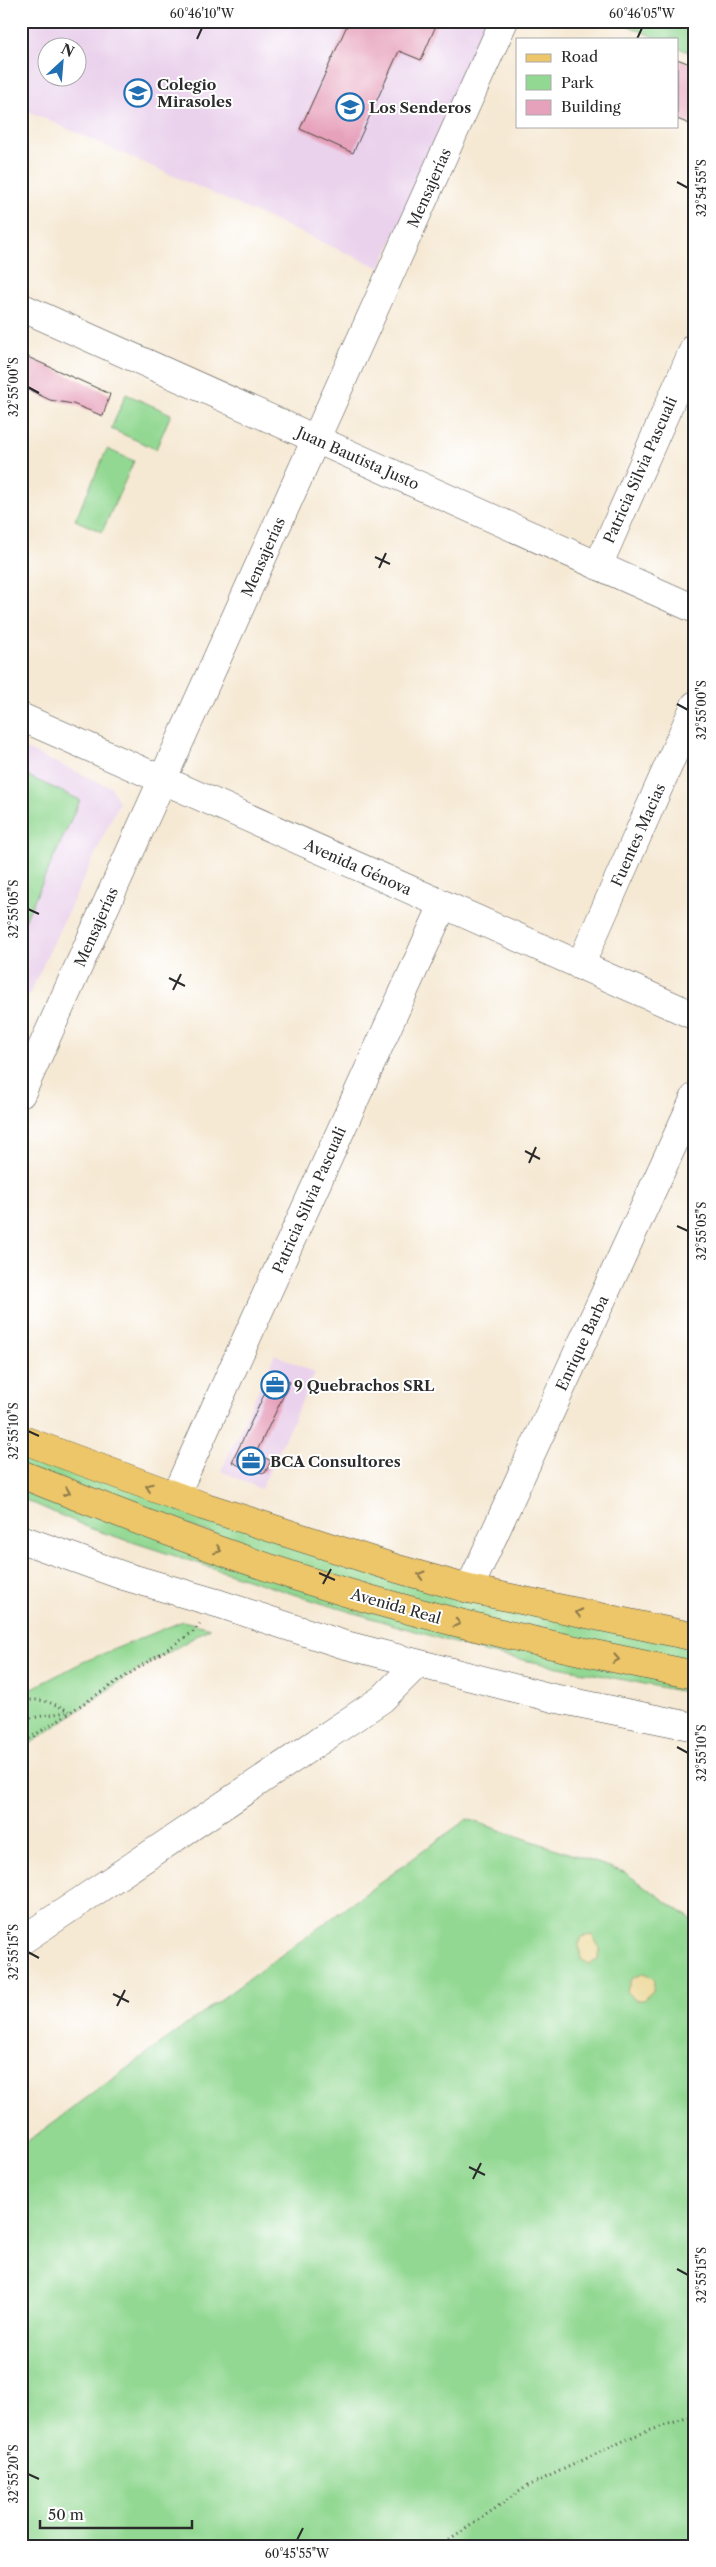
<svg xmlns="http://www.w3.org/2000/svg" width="716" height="2567" font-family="'Libre Caslon Text',serif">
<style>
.built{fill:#ead1ec;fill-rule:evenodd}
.green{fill:#92d892;stroke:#5e825e}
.sand{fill:#eeda9e;stroke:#8c8264}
.building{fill:#e7a2bb}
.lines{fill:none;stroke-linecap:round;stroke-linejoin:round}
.minor-casing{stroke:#494844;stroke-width:29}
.major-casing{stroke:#494844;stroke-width:29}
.path{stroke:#494844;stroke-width:3;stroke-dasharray:1 4;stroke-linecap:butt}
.minor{stroke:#fff;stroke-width:28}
.major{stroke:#ecc669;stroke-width:28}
.oneway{stroke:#8c784a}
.ticks{fill:none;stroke:#2b2b2b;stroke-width:2}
.labels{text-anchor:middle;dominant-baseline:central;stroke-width:4;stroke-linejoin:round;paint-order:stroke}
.poi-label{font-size:15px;font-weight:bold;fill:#2b2b2b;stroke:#fff;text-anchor:start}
.street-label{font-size:15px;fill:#2b2b2b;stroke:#fff}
.neatline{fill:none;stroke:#2b2b2b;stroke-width:2}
.ticks-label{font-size:12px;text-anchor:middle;fill:#2b2b2b}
</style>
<rect width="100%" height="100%" fill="#fff"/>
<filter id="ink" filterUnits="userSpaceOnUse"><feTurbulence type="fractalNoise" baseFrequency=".02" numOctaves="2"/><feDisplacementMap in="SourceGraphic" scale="10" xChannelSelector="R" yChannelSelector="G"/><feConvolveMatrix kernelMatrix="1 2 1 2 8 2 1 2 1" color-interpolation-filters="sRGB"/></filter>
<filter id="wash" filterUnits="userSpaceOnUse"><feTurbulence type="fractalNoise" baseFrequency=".0096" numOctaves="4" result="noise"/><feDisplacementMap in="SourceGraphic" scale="20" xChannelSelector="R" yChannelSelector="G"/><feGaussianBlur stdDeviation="1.12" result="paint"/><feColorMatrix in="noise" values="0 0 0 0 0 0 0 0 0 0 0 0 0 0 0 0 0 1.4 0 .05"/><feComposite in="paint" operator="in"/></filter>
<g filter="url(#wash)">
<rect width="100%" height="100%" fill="#f6e9d4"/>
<g class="built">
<path d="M 21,21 L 491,21 L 380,268 L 21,108 ZM 48,48 L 78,48 L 78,78 L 48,78 Z"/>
<polygon points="21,747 112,788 119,803 21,1012"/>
<polygon points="275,1354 315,1373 261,1489 221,1471"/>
</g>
<g class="green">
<polygon points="618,21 695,21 695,55 677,47 677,39 658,39"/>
<polygon points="126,394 171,414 156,449 111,429"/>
<polygon points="107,449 134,461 102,532 75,520"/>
<polygon points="21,773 80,800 21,929"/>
<polygon points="21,1447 695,1645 695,1669 445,1615 21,1467"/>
<polygon points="21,1474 232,1555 695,1675 695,1694 488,1653 321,1603 92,1529 21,1498"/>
<polygon points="183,1621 210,1628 125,1678 21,1750 21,1694 83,1662"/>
<polygon points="467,1819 624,1872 690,1918 695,1925 695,2546 21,2546 21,2146"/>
</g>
<g class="sand">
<polygon points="592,1935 600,1948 598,1960 588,1964 581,1959 579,1945 582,1937"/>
<polygon points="645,1973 654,1979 653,1991 643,2000 635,2000 627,1991 631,1979"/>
</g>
<g id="blocks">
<g class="building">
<polygon points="349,21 438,21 421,60 399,51 353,153 300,129"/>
<polygon points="677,59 695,66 695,126 677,119"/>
<polygon points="21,354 110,394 103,416 73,404 50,400 21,386"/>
<polygon points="274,1374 290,1382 256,1453 271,1461 265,1473 248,1470 232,1462"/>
</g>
</g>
</g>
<g filter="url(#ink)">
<use href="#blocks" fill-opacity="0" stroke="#494844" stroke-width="1"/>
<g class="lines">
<g class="minor-casing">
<g id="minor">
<polyline points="21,307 695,609"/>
<polyline points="598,566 695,346"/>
<polyline points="21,717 695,1016"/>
<polyline points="580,966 695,705"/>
<polyline points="21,1094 504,21"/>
<polyline points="175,1496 443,905"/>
<polyline points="21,1539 124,1576 220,1604 342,1644 553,1698 695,1727"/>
<polyline points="469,1589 695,1097"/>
<polyline points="21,1941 382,1699 416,1665"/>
</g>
</g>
<g class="major-casing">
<g id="major">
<polyline points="21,1439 203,1506 398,1569 469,1589 695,1637"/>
<path d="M 21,1474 C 128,1517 235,1559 345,1592 C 460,1626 577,1651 695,1675"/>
</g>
</g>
<g class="path">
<path d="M 21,1703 C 37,1695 54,1704 69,1711"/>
<polyline points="31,1718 66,1712"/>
<polyline points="21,1744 192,1633 201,1623"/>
<polyline points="441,2546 526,2487 634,2436 695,2415"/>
</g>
<use href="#minor" class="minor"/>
<use href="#major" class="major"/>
</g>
<defs><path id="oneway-chevron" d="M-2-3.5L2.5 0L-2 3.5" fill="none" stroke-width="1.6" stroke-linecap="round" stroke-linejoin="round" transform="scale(1.25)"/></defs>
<g class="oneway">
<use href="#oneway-chevron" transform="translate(149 1487) rotate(-161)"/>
<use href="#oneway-chevron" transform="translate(67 1492) rotate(22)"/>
<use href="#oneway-chevron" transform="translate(218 1550) rotate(21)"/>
<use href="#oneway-chevron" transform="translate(421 1575) rotate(-164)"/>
<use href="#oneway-chevron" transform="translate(579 1613) rotate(-168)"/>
<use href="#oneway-chevron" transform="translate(457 1623) rotate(14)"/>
<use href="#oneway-chevron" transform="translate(616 1659) rotate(11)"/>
</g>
</g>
<path class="ticks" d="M 197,39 L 202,28M 637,39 L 642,28M 677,182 L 688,188M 28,387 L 39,393M 375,557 L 390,564M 379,568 L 386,553M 677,704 L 688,710M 28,909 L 39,914M 169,978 L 185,986M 173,990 L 181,974M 525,1151 L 540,1159M 529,1163 L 536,1147M 677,1226 L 688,1231M 28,1431 L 39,1436M 319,1573 L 335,1580M 323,1584 L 331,1569M 677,1747 L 688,1753M 28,1952 L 39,1958M 113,1994 L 129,2002M 117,2006 L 125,1990M 469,2167 L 485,2175M 473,2179 L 481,2163M 677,2269 L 688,2275M 28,2474 L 39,2479M 297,2540 L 303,2528"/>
<defs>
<g id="university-ring" transform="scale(1.4375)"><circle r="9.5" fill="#fff" stroke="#1f6fb2" stroke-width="1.5"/><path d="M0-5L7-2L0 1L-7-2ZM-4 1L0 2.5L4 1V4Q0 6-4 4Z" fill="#1f6fb2"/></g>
<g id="school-ring" transform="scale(1.4375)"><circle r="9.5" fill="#fff" stroke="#1f6fb2" stroke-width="1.5"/><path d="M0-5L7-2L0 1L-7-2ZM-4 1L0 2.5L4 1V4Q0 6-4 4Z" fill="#1f6fb2"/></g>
<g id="office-ring" transform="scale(1.4375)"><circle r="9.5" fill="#fff" stroke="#1f6fb2" stroke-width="1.5"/><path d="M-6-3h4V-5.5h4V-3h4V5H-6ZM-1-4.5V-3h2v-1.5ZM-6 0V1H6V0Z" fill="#1f6fb2"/></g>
</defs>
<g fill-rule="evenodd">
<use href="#university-ring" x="138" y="93"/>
<use href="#school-ring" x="350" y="107"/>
<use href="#office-ring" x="275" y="1385"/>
<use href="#office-ring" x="251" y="1461"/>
</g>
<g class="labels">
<g class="poi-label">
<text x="157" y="84">Colegio<tspan x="157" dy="17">Mirasoles</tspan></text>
<text x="369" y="107">Los Senderos</text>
<text x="294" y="1385">9 Quebrachos SRL</text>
<text x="270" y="1461">BCA Consultores</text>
</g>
<g class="street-label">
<text transform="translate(429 188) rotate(-66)">Mensajerías</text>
<text transform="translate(358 458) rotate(24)">Juan Bautista Justo</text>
<text transform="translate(640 470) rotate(-66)">Patricia Silvia Pascuali</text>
<text transform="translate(263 557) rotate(-66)">Mensajerías</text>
<text transform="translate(638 835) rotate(-66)">Fuentes Macias</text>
<text transform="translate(358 867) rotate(24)">Avenida Génova</text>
<text transform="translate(96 927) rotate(-66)">Mensajerías</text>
<text transform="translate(309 1200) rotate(-66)">Patricia Silvia Pascuali</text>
<text transform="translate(582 1343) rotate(-65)">Enrique Barba</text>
<text transform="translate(396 1606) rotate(16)">Avenida Real</text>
</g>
</g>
<rect width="716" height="2567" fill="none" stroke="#fff" stroke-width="55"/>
<rect x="516" y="38" width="162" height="90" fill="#ffffff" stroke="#aaaaaa"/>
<rect x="526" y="54" width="25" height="8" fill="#ecc669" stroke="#aaaaaa"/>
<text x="561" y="62" font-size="15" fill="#2b2b2b">Road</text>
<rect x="526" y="75" width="25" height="15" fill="#92d892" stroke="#aaaaaa"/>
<text x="561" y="88" font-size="15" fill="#2b2b2b">Park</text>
<rect x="526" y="100" width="25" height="15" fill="#e7a2bb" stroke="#aaaaaa"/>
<text x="561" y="112" font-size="15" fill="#2b2b2b">Building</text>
<g transform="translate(62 62) rotate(26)"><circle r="24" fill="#ffffff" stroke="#aaaaaa"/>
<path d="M0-4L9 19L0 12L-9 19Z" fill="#1f6fb2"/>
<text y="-8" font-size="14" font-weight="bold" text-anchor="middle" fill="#2b2b2b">N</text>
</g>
<path d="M40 2520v8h152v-8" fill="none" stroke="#2b2b2b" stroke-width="2.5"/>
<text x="48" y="2520" font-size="15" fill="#2b2b2b" stroke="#ffffff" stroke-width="4" paint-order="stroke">50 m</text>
<rect x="28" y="28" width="660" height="2512" class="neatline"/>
<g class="ticks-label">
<text x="202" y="18">60°46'10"W</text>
<text x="642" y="18">60°46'05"W</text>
<text transform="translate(702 188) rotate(-90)" y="4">32°54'55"S</text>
<text transform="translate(14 387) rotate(-90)" y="4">32°55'00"S</text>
<text transform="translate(702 710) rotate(-90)" y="4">32°55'00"S</text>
<text transform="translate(14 909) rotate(-90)" y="4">32°55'05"S</text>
<text transform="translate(702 1231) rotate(-90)" y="4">32°55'05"S</text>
<text transform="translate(14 1431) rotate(-90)" y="4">32°55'10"S</text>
<text transform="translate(702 1753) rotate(-90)" y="4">32°55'10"S</text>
<text transform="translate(14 1952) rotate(-90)" y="4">32°55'15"S</text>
<text transform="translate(702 2275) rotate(-90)" y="4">32°55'15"S</text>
<text transform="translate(14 2474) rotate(-90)" y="4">32°55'20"S</text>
<text x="297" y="2558">60°45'55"W</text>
</g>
</svg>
